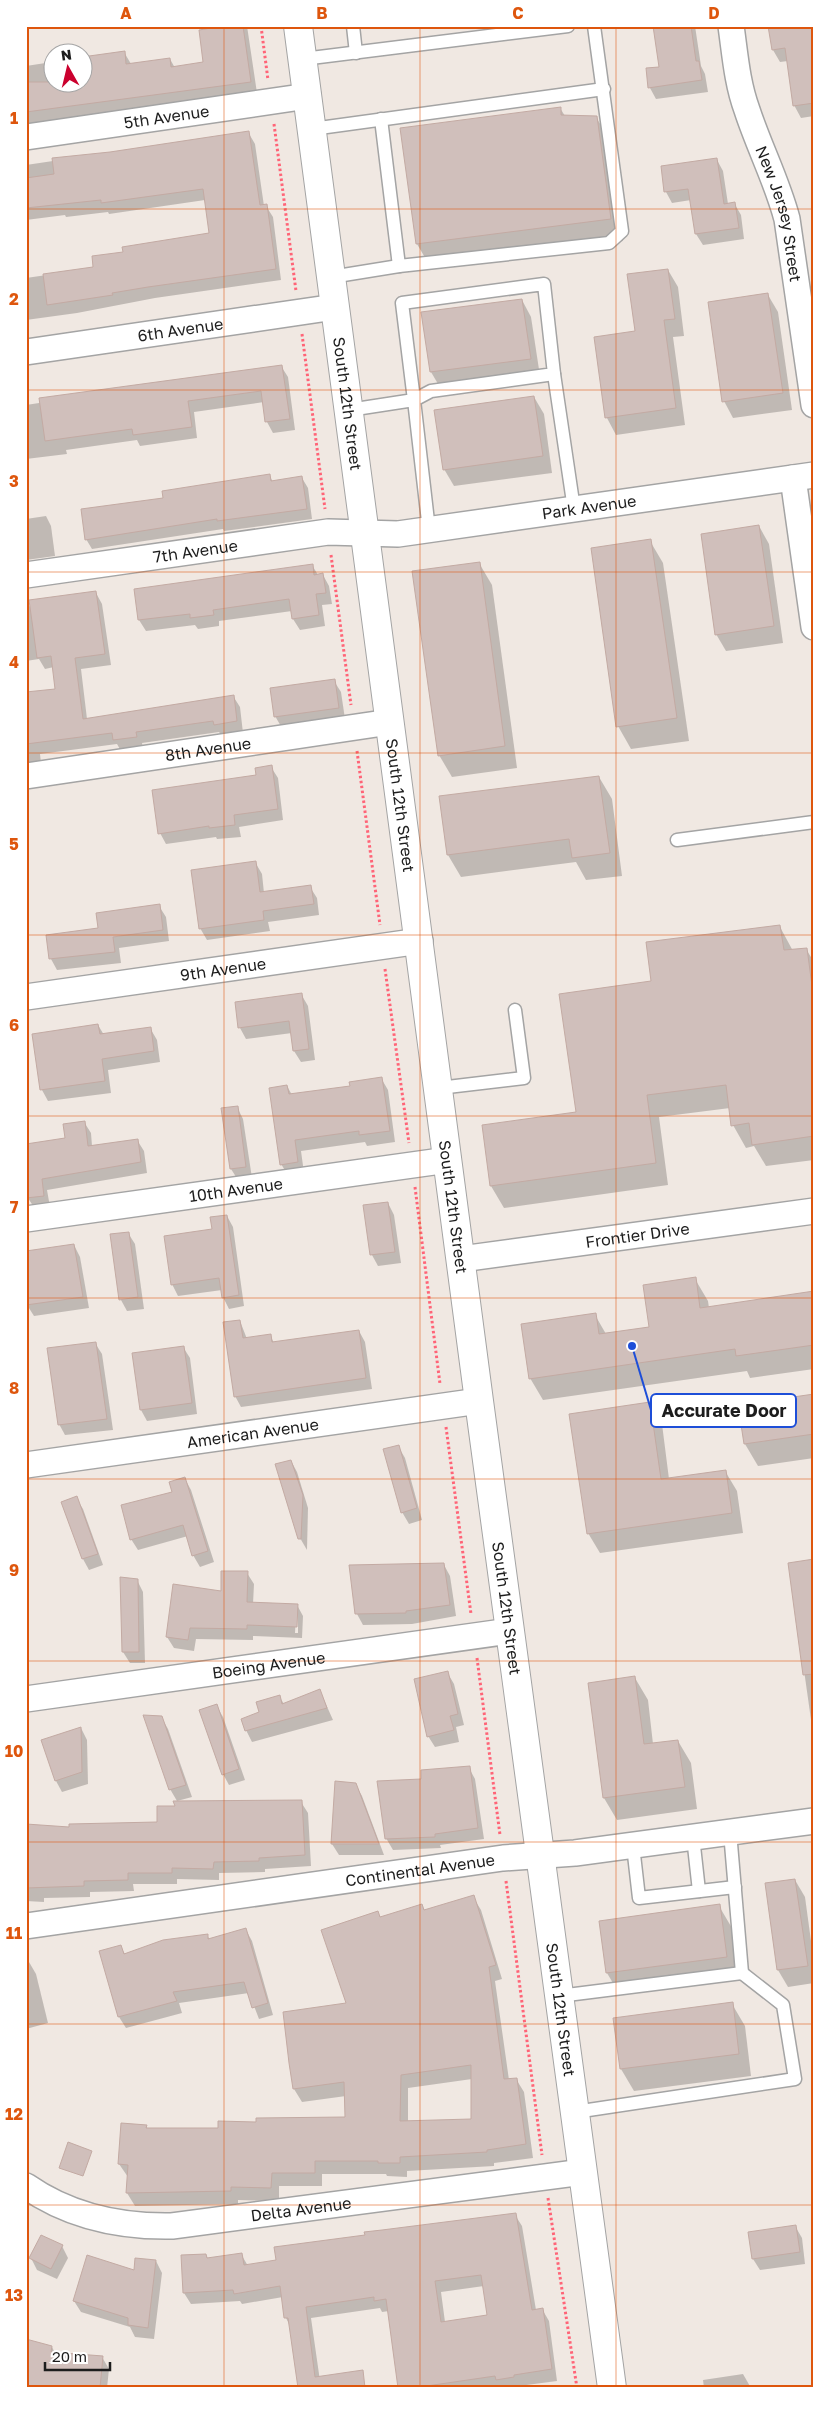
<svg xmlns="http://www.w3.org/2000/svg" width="840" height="2414" font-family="'Golos Text',sans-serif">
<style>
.shadow{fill:#0003;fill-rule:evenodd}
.building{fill:#d0bfbb;stroke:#c3aaa3;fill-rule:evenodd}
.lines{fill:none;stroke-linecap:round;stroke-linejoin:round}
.service-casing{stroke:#a4a4a4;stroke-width:15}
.minor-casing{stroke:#a4a4a4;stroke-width:28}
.tertiary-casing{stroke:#a4a4a4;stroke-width:30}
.path{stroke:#ff6477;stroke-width:3;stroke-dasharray:2.5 2.5;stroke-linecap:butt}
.service{stroke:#fff;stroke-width:12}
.minor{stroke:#fff;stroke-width:25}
.tertiary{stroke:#fff;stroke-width:28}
.grid{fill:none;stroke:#de560d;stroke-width:1;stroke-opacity:0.55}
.labels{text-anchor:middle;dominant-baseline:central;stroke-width:4;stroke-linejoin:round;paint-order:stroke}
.street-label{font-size:16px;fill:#1d1d1d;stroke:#fff}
.leader{fill:none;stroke:#1d4ed8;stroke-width:2}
.callout-dot{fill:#1d4ed8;stroke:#fff;stroke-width:2}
.callout{fill:#fff;stroke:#1d4ed8;stroke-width:2}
.callout-label{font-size:18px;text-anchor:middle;font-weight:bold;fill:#1d1d1d}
.neatline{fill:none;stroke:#de560d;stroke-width:2}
.grid-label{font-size:16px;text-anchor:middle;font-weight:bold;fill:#de560d}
</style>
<rect width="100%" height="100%" fill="#f0e8e2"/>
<g class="shadow">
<polygon points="214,26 247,26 257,93 26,126 26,87 28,87 26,66 52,62 52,82 82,82 124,52 131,64 170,59 175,68 205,63"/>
<polygon points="654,26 695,26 701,66 705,74 708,92 656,99 650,88 660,68"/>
<polygon points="814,26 814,116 801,118 794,105 788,61 780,62 773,50"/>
<polygon points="560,108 565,116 596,117 609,139 623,241 430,266 417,244 402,129"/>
<polygon points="248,132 255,144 264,206 266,206 273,217 281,280 155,298 77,313 26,320 26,278 95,268 124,253 210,234 205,200 109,214 108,212 66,217 65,215 26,220 26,165"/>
<polygon points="717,160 723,171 728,204 734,203 741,215 744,239 703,245 696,234 691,200 672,203 666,192"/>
<polygon points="668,270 678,287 684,336 673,337 685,425 616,435 607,418 637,332"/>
<polygon points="768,295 778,312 792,410 733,418 724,401"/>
<polygon points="522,300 531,317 540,376 441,389 431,372 423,313"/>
<polygon points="281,366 288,377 295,430 273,433 267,422 264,402 194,412 197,438 140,446 137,440 66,450 67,454 26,459 26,405"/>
<polygon points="534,397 544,414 552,473 454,486 444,469"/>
<polygon points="269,475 273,482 302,478 308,488 312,519 224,531 223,529 92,549 86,539 165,499"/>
<polygon points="46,516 51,526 55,556 26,560 26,519"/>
<polygon points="759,526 769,544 783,643 726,651 716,634"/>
<polygon points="650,541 663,563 689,741 631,749 618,726"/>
<polygon points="479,563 492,585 517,768 452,777 439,755"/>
<polygon points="312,565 318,575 323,575 329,586 332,604 322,605 325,626 300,630 293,619 292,611 219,621 219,626 198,629 195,625 146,631 139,620"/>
<polygon points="96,593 102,604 111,665 81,669 87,719 233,696 240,707 243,733 222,736 219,732 142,743 143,748 121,751 117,744 40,754 41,763 26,765 26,693 56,690 54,667 45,669 39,659 26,661 26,607"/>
<polygon points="334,681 341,692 345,719 282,728 275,716"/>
<polygon points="271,767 278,778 283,820 239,827 241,837 217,839 216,837 166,844 160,833"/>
<polygon points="599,777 612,799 622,876 586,880 576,862 461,877 448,855"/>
<polygon points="255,862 262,874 264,893 310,887 317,898 319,915 268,922 270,931 207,940 200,928"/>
<polygon points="159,906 166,917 169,941 119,948 121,963 57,970 51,959 100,929"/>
<polygon points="780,927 793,951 806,949 814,962 814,1160 766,1166 754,1146 746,1148 733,1125 730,1108 659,1117 668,1185 504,1208 491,1186 577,1113 653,982"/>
<polygon points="301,994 308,1006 315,1060 301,1062 294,1051 292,1033 246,1039 240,1028"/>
<polygon points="98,1025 104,1035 150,1028 157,1040 160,1062 108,1070 111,1093 48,1101 42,1090 33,1035"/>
<polygon points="381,1078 388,1090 395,1142 367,1146 365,1142 301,1151 304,1173 288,1175 281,1164 287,1086 292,1095 351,1087"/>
<polygon points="237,1107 243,1119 252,1178 238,1180 231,1169 223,1109"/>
<polygon points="84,1122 91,1133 92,1146 137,1140 144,1151 147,1173 47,1190 50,1207 35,1209 28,1198 67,1139"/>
<polygon points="388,1203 394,1215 401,1263 378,1266 372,1255 365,1206"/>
<polygon points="227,1216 233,1227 244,1306 229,1309 223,1297 222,1290 178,1296 172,1284 213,1230"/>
<polygon points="128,1233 135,1244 144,1309 127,1311 121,1300"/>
<polygon points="74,1245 80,1257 89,1308 34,1316 27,1305"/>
<polygon points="695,1279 708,1301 709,1308 814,1293 814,1369 750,1378 747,1371 543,1400 530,1378 595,1315 606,1334 651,1328"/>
<polygon points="240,1321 247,1339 270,1335 274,1343 359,1331 365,1342 372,1389 241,1407 235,1396"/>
<polygon points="95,1343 102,1354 113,1430 65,1435 59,1424"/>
<polygon points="183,1347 190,1358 197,1414 147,1421 141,1410"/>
<polygon points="814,1396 814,1458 758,1466 745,1444"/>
<polygon points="650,1404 662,1424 669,1479 725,1471 737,1491 743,1533 600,1553 588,1533"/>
<polygon points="26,1423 28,1439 26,1439"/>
<polygon points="398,1446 405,1458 422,1520 409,1524 402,1512"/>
<polygon points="291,1461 297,1472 308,1508 307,1550 300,1538"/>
<polygon points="185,1479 191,1490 214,1562 200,1567 193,1555 188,1536 138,1550 131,1539"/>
<polygon points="76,1498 83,1509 103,1565 89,1570 83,1559 62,1503"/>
<polygon points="814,1560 814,1741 789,1564"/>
<polygon points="444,1565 450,1576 456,1616 412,1624 363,1625 357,1614"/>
<path d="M 247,1573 L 254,1584 L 253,1604 L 297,1605 L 303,1616 L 302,1638 L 253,1636 L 253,1640 L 196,1639 L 194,1651 L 174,1648 L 167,1637 ZM 296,1615 L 298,1615 L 298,1633 L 295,1633 Z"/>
<polygon points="137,1580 143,1592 145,1663 130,1663 123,1652"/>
<polygon points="447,1672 454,1684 464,1725 456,1727 459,1742 435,1747 428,1736"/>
<polygon points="635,1678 648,1700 653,1744 678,1741 691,1763 697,1809 617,1820 604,1798"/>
<polygon points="320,1691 333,1720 252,1742 246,1730 260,1713 279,1696 284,1704"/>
<polygon points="216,1705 223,1717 245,1780 229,1785 223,1774"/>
<polygon points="161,1717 168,1729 192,1797 177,1801 170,1789"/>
<polygon points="81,1728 87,1740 88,1784 62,1792 56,1781 42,1741"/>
<polygon points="469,1768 475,1779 484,1839 440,1845 441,1848 393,1850 386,1838 422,1781"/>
<polygon points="336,1783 355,1784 362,1796 384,1855 339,1855 332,1844"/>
<polygon points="301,1802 308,1813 311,1866 265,1869 265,1872 219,1873 219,1880 177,1879 177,1884 133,1884 134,1891 90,1892 90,1897 44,1898 44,1902 26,1901 26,1836 71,1828 158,1823"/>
<polygon points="795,1880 805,1897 814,1963 814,1983 788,1987 778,1970 766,1884"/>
<path d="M 473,1897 L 481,1910 L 502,1979 L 495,1981 L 509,2080 L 516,2079 L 524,2092 L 533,2158 L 494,2163 L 494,2166 L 407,2171 L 407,2177 L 387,2176 L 386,2174 L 322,2174 L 322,2186 L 279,2186 L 279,2201 L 238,2200 L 238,2204 L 135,2206 L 127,2193 L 128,2177 L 119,2164 L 146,2126 L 148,2129 L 219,2130 L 257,2123 L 346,2119 L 346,2096 L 302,2102 L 294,2089 L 348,2004 L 378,1913 L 381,1918 L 422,1906 L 425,1911 ZM 472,2079 L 473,2120 L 408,2122 L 408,2088 Z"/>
<polygon points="719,1906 732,1928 739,1979 620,1995 607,1973 600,1922"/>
<polygon points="246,1930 252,1941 273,2015 259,2019 249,1993 179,2003 182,2013 126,2028 119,2017 101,1952 120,1946 125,1954 207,1935 210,1940"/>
<polygon points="29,1962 36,1974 48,2023 26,2029 26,1963"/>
<polygon points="732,2004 745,2026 751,2076 634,2091 621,2069"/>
<path d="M 515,2215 L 522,2226 L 536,2310 L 542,2309 L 549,2321 L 557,2381 L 519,2386 L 520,2388 L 400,2388 L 389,2311 L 382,2312 L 380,2308 L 311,2318 L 321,2388 L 299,2388 L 290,2326 L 286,2318 L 283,2297 L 242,2304 L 240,2301 L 191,2304 L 184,2293 L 206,2255 L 208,2259 L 241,2254 L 248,2266 ZM 484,2286 L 488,2316 L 445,2322 L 441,2292 Z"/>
<polygon points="795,2226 802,2238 805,2264 760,2270 753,2259"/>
<polygon points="62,2246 68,2258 57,2279 37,2270 31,2258"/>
<polygon points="156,2261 162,2273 154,2339 135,2337 130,2327 81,2312 74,2301"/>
<polygon points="52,2347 55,2353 102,2357 109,2369 107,2388 26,2388"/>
<polygon points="743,2374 751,2388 704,2388 703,2380"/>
<polygon points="260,2386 262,2388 247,2388"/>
</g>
<g class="building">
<polygon points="223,26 243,26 251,82 26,112 26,82 82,82 82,57 125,51 126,64 170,58 171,67 203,62 199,30"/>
<polygon points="653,26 691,26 696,61 699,61 702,80 648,88 646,68 659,67"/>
<polygon points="768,26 814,26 814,103 793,106 785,48 772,50"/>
<polygon points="561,107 561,115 597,116 611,219 416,244 400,128"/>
<polygon points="249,131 260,205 267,204 276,269 148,287 112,293 113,295 47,305 43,274 93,267 92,256 123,252 122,247 209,233 203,189 101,203 101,200 26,208 26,178 54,174 52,158 110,152"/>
<polygon points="717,158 724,204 735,202 739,228 695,234 688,189 664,192 661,166"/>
<polygon points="668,269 675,319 664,320 676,408 605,418 594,337 635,331 627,274"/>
<polygon points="768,293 783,393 722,402 708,302"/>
<polygon points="522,299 531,359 430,372 421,312"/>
<polygon points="282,365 290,419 265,422 261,391 188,401 192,427 133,435 132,429 45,441 39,398"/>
<polygon points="534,396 543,456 443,470 434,410"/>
<polygon points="270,474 271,481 302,476 307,509 217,521 217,519 85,540 81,509 163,498 162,491"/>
<polygon points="759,525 774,626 715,635 701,534"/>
<polygon points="651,539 677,718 616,727 591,548"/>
<polygon points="480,562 505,746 438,756 412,571"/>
<polygon points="313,564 314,575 323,573 326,593 316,594 319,615 292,619 289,599 213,610 214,615 190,618 190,614 138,620 134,589"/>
<polygon points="96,591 105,654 75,658 83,719 234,695 237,721 214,725 213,721 136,732 137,737 113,740 112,733 26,744 26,692 55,689 51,656 37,658 29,600"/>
<polygon points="335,679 339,708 274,717 270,688"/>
<polygon points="272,765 278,809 234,815 235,825 209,828 209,826 158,834 152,790 256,775 255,768"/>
<polygon points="599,776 610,853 572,858 569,839 447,855 439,796"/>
<polygon points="256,861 260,892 311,885 314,904 263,911 264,920 199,929 191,870"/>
<polygon points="160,904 163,930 113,937 115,952 49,959 46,935 98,928 96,913"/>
<polygon points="780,925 784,950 807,948 814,1001 814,1136 752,1145 749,1123 731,1126 726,1085 647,1095 656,1163 490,1186 482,1125 576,1112 559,994 651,981 646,942"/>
<polygon points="302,993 309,1049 293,1051 289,1021 238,1028 235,1002"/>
<polygon points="98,1024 100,1034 151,1027 154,1051 102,1059 105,1081 40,1090 32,1034"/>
<polygon points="382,1077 390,1131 359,1135 359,1131 295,1140 298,1162 280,1165 269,1088 287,1085 289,1094 350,1086 349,1082"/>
<polygon points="238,1106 246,1167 230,1169 221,1108"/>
<polygon points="85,1121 88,1146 138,1139 141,1162 42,1179 44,1196 26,1198 26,1144 65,1138 63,1124"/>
<polygon points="388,1202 395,1252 370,1255 363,1205"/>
<polygon points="227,1215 239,1295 222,1298 219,1278 171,1285 164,1236 212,1229 210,1217"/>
<polygon points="129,1232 138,1297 119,1300 110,1234"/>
<polygon points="74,1244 83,1297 26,1305 26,1251"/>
<polygon points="696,1277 700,1308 814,1291 814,1345 736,1356 735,1349 529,1379 521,1324 596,1313 599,1334 649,1327 643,1285"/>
<polygon points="240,1320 243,1338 271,1334 272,1342 359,1330 366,1378 234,1397 223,1322"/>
<polygon points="96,1342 107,1419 58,1425 47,1348"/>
<polygon points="184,1346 192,1403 140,1410 132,1353"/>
<polygon points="814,1394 814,1434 744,1444 738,1405"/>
<polygon points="650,1402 661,1479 726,1470 732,1513 587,1534 569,1414"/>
<polygon points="399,1445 417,1508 401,1513 383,1449"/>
<polygon points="291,1460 303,1495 301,1539 298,1539 275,1464"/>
<polygon points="185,1477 208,1551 192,1556 183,1525 130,1540 121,1505 172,1492 169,1482"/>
<polygon points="77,1496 98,1554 82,1559 61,1502"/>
<polygon points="814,1559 814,1674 803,1675 788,1563"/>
<polygon points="444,1563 450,1605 406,1611 406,1613 355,1614 349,1565"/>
<polygon points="221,1571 248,1571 247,1602 298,1604 297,1627 247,1625 247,1629 190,1628 188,1640 166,1637 173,1584 221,1591"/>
<polygon points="120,1577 138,1579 139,1652 122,1652"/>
<polygon points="448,1671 458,1714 450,1716 454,1730 427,1737 414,1679"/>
<polygon points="635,1676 644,1744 678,1740 685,1787 603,1798 588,1683"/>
<polygon points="320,1689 327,1708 245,1731 241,1719 259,1712 256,1702 280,1695 282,1704"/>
<polygon points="217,1704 239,1769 222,1775 199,1710"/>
<polygon points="143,1715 162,1716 186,1785 169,1790"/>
<polygon points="81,1727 82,1772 55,1781 41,1740"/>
<polygon points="470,1766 478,1828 435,1834 435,1837 385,1839 377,1781 421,1779 421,1770"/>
<polygon points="335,1781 356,1783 379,1844 331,1844"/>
<polygon points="302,1800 305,1855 259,1858 259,1861 214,1862 213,1869 172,1868 172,1873 128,1873 128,1880 84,1881 84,1886 26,1888 26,1824 69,1827 69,1824 157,1822 157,1806 175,1806 173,1801"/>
<polygon points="795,1879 808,1966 777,1970 765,1883"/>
<path d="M 474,1895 L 496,1965 L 489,1967 L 504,2079 L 517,2078 L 526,2144 L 487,2150 L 487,2152 L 400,2157 L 400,2163 L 378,2163 L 378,2161 L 315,2161 L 315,2173 L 272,2173 L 271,2188 L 231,2187 L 231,2191 L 126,2193 L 128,2165 L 118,2164 L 121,2123 L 147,2125 L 146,2128 L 218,2128 L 218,2121 L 256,2122 L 256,2118 L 345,2117 L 344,2082 L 293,2089 L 289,2063 L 283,2012 L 346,2003 L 321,1930 L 378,1911 L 380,1917 L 422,1904 L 424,1910 ZM 471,2065 L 471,2119 L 400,2121 L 401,2075 Z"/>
<polygon points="720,1904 727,1957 606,1973 599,1921"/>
<polygon points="246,1928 268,2003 252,2008 244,1982 173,1992 177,2001 118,2017 99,1951 121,1945 124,1954 163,1940 208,1934 208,1939"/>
<polygon points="733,2002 739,2054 620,2069 613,2018"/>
<polygon points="68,2142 92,2151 83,2176 59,2168"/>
<path d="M 516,2213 L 532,2310 L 543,2308 L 552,2369 L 514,2375 L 514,2377 L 496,2380 L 495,2376 L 413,2388 L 398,2388 L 386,2299 L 374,2301 L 374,2297 L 306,2307 L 315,2377 L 363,2370 L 365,2388 L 298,2388 L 288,2318 L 284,2318 L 280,2286 L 234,2294 L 233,2290 L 183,2293 L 181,2255 L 206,2254 L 207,2258 L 242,2253 L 244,2265 L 276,2260 L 274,2247 L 365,2235 L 364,2232 L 382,2230 ZM 481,2275 L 487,2315 L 441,2322 L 435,2281 Z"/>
<polygon points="796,2225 800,2252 752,2259 748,2232"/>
<polygon points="41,2235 63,2245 51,2269 29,2258"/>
<polygon points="87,2255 134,2270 135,2258 156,2260 148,2328 128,2325 128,2318 73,2301"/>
<polygon points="26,2339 52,2346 51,2352 103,2356 100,2388 26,2388"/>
</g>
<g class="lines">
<g class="service-casing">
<g id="service">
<polyline points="353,26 356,53"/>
<polyline points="303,59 568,26"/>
<polyline points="381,119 399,266 609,243 622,231 594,26"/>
<polyline points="312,129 604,89"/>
<polyline points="331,277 399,266"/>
<polyline points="554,374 574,509"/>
<polyline points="349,410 414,400 402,303 544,284 554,374 431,391 414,400 429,530"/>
<polyline points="677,840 814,822"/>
<polyline points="439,1088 524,1078 515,1010"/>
<polyline points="693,1837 699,1891"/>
<polyline points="633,1846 639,1898 735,1887"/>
<polyline points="559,1996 742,1973 730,1832"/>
<polyline points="575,2112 795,2079 783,2005 742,1973"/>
</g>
</g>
<g class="minor-casing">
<g id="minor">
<path id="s1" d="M 731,26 C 735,54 737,83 747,110 C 759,147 777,181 787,219 L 814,405"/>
<path id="s2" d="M 26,137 L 308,96"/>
<path id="s3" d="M 26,352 L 335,307"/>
<polyline points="793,478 814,627"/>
<path id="s4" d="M 26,575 L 328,532 L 398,534 L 814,475"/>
<path id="s5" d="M 26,776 L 390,722"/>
<path id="s6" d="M 26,997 L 420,941"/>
<path id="s7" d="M 26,1219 L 448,1160"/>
<path id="s8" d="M 461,1259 L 814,1211"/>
<path id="s9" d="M 26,1465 L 479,1401"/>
<path id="s10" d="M 26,1699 L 510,1631"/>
<path id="s11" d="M 26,1926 L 503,1858 L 575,1853 L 814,1821"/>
<path id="s12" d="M 26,2186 C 69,2216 120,2227 172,2226 L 583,2172"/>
</g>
</g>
<g class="tertiary-casing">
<g id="tertiary">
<path id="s13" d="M 298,26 L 479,1401 L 612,2388"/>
</g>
</g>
<g class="path">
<polyline points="261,26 268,80"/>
<polyline points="274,124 296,291"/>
<polyline points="302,334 325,509"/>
<polyline points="331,555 351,705"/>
<polyline points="357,751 380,925"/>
<polyline points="385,969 409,1143"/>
<polyline points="415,1187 440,1384"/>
<polyline points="446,1427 471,1614"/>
<polyline points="477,1658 500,1835"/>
<polyline points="506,1881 542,2155"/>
<polyline points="548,2198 577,2388"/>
</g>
<use href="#service" class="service"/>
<use href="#minor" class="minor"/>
<use href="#tertiary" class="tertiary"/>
</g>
<path class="grid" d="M 224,26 L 224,2388M 420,26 L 420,2388M 616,26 L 616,2388M 26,209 L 814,209M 26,390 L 814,390M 26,572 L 814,572M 26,753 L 814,753M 26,935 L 814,935M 26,1116 L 814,1116M 26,1298 L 814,1298M 26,1479 L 814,1479M 26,1661 L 814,1661M 26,1842 L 814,1842M 26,2024 L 814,2024M 26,2205 L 814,2205"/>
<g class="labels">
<g class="street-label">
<text stroke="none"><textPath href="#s2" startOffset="142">5th Avenue</textPath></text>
<text stroke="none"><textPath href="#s1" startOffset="195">New Jersey Street</textPath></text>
<text stroke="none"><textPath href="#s3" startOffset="156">6th Avenue</textPath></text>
<text stroke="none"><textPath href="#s13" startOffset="381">South 12th Street</textPath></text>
<text stroke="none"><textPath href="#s4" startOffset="568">Park Avenue</textPath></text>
<text stroke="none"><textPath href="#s4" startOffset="171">7th Avenue</textPath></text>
<text stroke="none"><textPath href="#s5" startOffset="184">8th Avenue</textPath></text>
<text stroke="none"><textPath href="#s13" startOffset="786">South 12th Street</textPath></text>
<text stroke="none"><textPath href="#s6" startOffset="199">9th Avenue</textPath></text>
<text stroke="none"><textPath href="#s7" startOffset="212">10th Avenue</textPath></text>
<text stroke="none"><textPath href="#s13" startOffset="1191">South 12th Street</textPath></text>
<text stroke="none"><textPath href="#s8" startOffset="178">Frontier Drive</textPath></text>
<text stroke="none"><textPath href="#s9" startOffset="229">American Avenue</textPath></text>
<text stroke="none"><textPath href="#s13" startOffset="1596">South 12th Street</textPath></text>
<text stroke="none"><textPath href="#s10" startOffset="245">Boeing Avenue</textPath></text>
<text stroke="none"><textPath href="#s11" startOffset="398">Continental Avenue</textPath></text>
<text stroke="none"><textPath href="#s13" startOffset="2001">South 12th Street</textPath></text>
<text stroke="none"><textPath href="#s12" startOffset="284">Delta Avenue</textPath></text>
</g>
</g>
<path class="leader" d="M632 1346L651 1410"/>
<circle class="callout-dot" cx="632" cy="1346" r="5"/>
<rect class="callout" x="651" y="1394" width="145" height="33" rx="5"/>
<g class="callout-label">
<text x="724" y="1417">Accurate Door</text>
</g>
<rect width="840" height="2414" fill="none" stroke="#ffffff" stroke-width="55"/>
<g transform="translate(68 68) rotate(352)"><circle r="24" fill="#ffffff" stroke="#a5a5a5"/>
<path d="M0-4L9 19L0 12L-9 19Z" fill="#cb002e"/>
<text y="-8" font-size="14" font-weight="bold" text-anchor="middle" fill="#1d1d1d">N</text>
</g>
<path d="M45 2362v8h65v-8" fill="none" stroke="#1d1d1d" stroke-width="2.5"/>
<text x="52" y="2362" font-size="15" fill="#1d1d1d" stroke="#ffffff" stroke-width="4" paint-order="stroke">20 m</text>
<rect x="28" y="28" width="784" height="2358" class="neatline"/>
<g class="grid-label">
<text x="126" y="19">A</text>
<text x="322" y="19">B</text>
<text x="518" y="19">C</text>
<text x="714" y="19">D</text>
<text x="14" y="124">1</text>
<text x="14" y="305">2</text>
<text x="14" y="487">3</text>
<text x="14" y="668">4</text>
<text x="14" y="850">5</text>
<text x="14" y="1031">6</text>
<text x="14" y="1213">7</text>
<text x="14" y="1394">8</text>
<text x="14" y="1576">9</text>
<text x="14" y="1757">10</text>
<text x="14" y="1939">11</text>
<text x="14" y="2120">12</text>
<text x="14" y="2301">13</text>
</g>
</svg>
